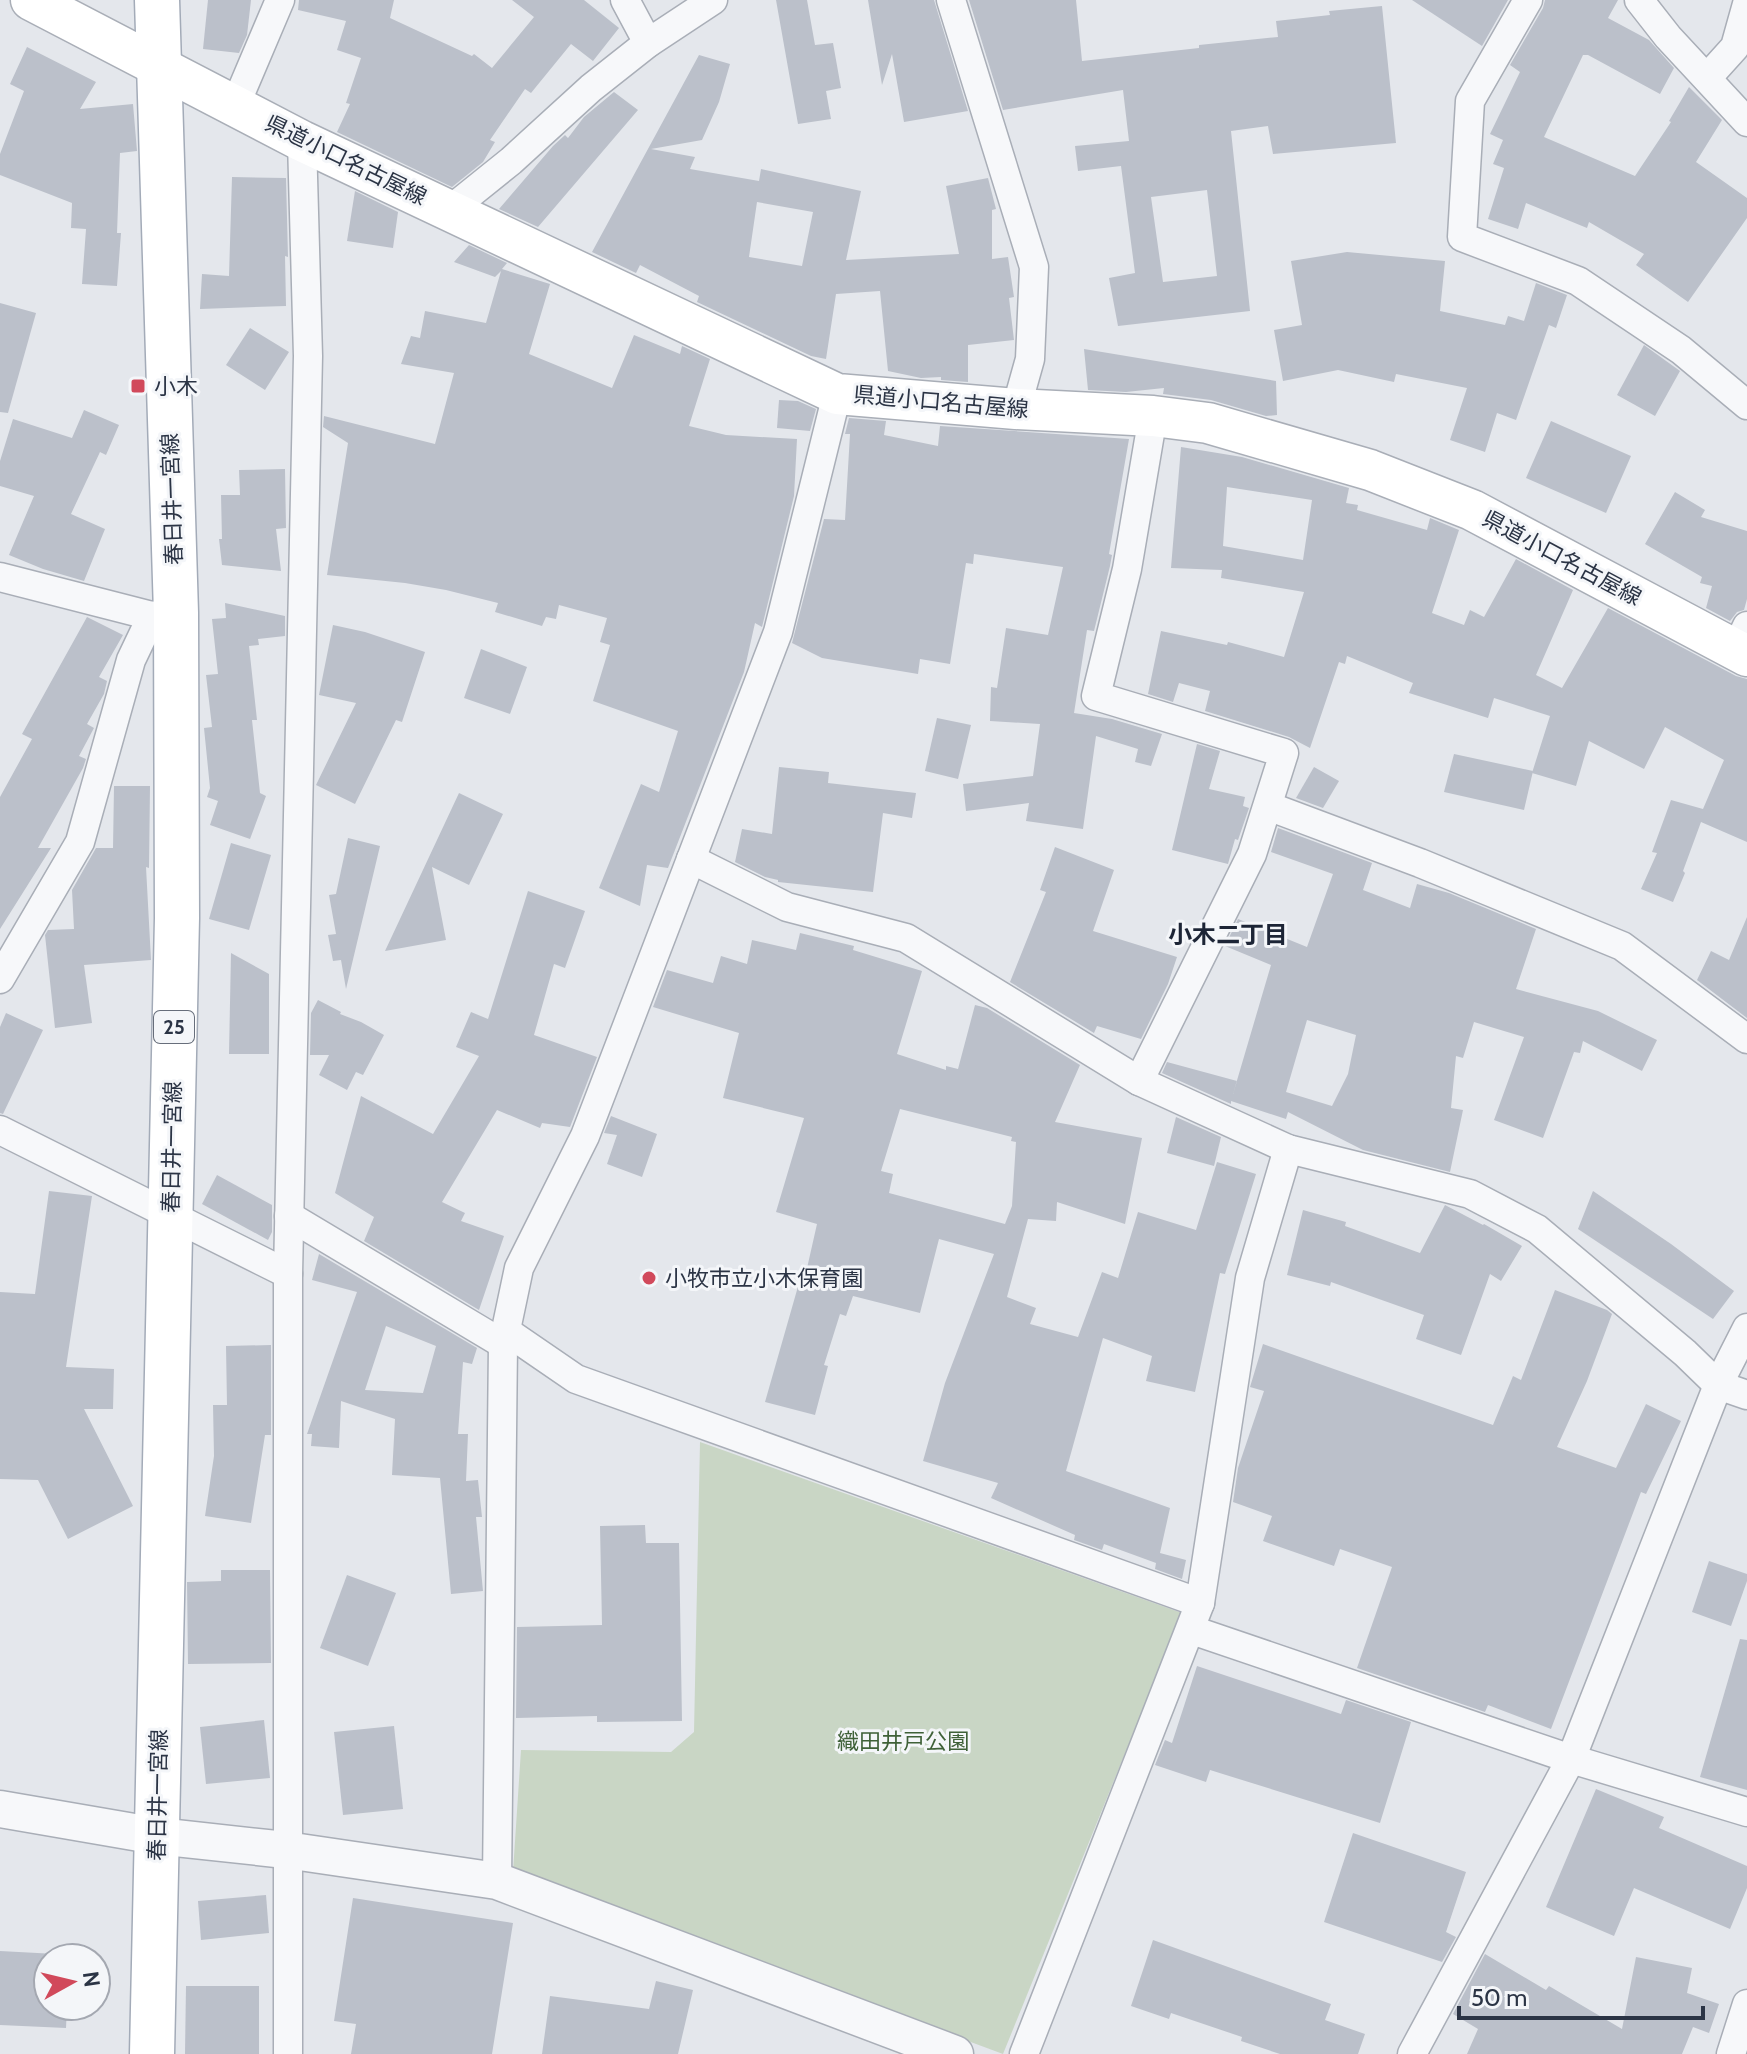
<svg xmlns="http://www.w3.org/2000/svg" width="1747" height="2054" font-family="Cabin,'Noto Sans JP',sans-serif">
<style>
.green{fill:#c9d6c5}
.building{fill:#bbc0ca;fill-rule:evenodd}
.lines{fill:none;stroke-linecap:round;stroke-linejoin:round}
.minor-casing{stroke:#a9aeb7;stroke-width:31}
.tertiary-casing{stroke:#a9aeb7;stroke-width:39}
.secondary-casing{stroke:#a9aeb7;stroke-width:43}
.primary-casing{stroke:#a3abb8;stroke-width:47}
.minor{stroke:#f7f8fa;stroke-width:28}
.tertiary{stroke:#f7f8fa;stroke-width:36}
.secondary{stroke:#fff;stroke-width:40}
.primary{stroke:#fff;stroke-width:44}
.poi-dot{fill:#d1495b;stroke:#f4f6f9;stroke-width:3}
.labels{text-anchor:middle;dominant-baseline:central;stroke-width:6;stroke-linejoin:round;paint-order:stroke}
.shield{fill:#f4f6f9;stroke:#676e7b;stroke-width:2}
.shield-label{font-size:20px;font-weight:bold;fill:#2b3445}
.street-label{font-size:22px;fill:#2b3445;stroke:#f4f6f9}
.poi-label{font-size:22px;fill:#2b3445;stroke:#f4f6f9;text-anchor:start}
.park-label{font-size:22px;fill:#3f6138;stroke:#f4f6f9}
.neighbourhood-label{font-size:24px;font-weight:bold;fill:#1d2536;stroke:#f4f6f9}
</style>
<rect width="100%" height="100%" fill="#e4e7ec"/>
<polygon class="green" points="700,1442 1182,1613 1003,2054 513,1872 521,1750 671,1752 694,1732"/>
<g class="building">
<polygon points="208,0 251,0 247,35 239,53 203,49"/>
<polygon points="299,0 394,0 390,18 472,56 474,54 492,68 534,17 512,0 584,0 619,28 593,61 571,44 531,93 525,89 490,140 495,142 483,162 452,187 337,132 350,104 346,103 361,58 337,50 346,21 298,10"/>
<polygon points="776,0 807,0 815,45 833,43 841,88 826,91 831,119 798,124"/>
<polygon points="868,0 934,0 968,111 904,122 892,54 882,85"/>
<path d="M 969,0 L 1076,0 L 1082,61 L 1199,48 L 1199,45 L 1278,37 L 1276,21 L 1330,15 L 1329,11 L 1382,6 L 1396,143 L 1273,154 L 1268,126 L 1231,131 L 1250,311 L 1118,326 L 1109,278 L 1135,273 L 1121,166 L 1078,171 L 1075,146 L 1129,141 L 1123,90 L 1003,110 ZM 1207,190 L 1217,276 L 1163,282 L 1151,197 Z"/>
<polygon points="1412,0 1508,0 1482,46"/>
<polygon points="1545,0 1618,0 1608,18 1649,40 1674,68 1660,94 1588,55 1583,55 1544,137 1635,176 1671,122 1669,121 1689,87 1722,120 1696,162 1747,198 1747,218 1688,302 1636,265 1644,254 1589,222 1587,228 1526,203 1518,229 1488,219 1504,168 1493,164 1503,140 1490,134 1520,72 1510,65 1543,8"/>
<polygon points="27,47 96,82 80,109 133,104 137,151 120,153 117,233 121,233 117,286 82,284 86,229 71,228 72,203 0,175 0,154 24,91 10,84"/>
<path d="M 699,55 L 730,64 L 719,102 L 702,140 L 651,149 L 695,157 L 690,169 L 759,181 L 761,169 L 861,191 L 846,260 L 959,254 L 946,186 L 988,178 L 996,209 L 992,210 L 992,259 L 1008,257 L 1014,297 L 1009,298 L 1014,340 L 968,345 L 968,382 L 941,380 L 941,377 L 921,378 L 888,371 L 880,291 L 836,294 L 826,359 L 811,356 L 697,302 L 699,296 L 640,265 L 636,273 L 592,252 ZM 757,202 L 813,212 L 802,266 L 749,257 Z"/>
<polygon points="614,92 638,110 538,227 499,209 553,146 565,135 568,138 584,117"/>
<polygon points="232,177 286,178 288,257 285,256 286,306 200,309 202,274 229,276"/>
<polygon points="355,191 398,212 393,248 347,241"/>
<polygon points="469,245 507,263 502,269 550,284 529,354 612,388 634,335 680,354 682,346 710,359 689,426 726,435 797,439 794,496 762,627 755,623 744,672 668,868 647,865 640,906 599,888 641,784 659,792 678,731 593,701 610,645 600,642 607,618 559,605 556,619 546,617 542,626 495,612 498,603 446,590 405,583 327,575 348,443 323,427 324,416 435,444 454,373 401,364 411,336 420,338 425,311 486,323 501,271 495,277 454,262"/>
<polygon points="1347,252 1445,261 1440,311 1505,325 1508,316 1524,321 1536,283 1567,295 1556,328 1549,325 1516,420 1497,413 1485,452 1450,440 1467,388 1396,374 1394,382 1338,370 1283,381 1274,330 1302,325 1291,261"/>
<polygon points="0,303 36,313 8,413 0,412"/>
<polygon points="250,328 289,352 265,390 226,365"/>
<polygon points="1644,345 1680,371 1655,416 1617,395"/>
<polygon points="1084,349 1276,381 1277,415 1266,416 1211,400 1163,394 1164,388 1126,392 1088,390"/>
<polygon points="779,400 798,401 816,409 810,431 777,428"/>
<polygon points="84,410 119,425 106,455 100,452 71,514 105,529 84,581 43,569 9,555 34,496 0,486 0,461 13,419 72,438"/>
<polygon points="849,418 886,421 884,435 938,446 940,426 1129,439 1109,554 1112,555 1110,566 1094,631 1087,630 1074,713 1112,719 1162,734 1151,766 1135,762 1138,749 1096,736 1083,829 1026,821 1029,803 966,811 963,784 1033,776 1040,724 990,721 991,687 997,688 1006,628 1048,635 1063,567 974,554 973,564 966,563 950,664 920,659 918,674 822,658 792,643 824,519 845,520 850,434 845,434"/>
<polygon points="1551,421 1631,456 1606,513 1526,478"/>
<path d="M 1181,447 L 1242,457 L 1349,488 L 1346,503 L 1358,505 L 1357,510 L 1427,530 L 1430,518 L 1459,530 L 1432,613 L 1464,625 L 1470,610 L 1484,617 L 1516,559 L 1573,590 L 1536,675 L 1562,688 L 1608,608 L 1736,676 L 1747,679 L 1747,842 L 1701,822 L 1683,871 L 1685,873 L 1673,902 L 1641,889 L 1657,853 L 1652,852 L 1671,800 L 1703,809 L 1724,760 L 1665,727 L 1644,769 L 1589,741 L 1576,786 L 1532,773 L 1550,716 L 1494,698 L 1488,718 L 1409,693 L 1413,683 L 1347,656 L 1345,664 L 1339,662 L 1310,748 L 1289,737 L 1205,711 L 1210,691 L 1179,683 L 1173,702 L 1148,694 L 1161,631 L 1227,645 L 1228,642 L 1284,657 L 1304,592 L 1221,578 L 1222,570 L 1171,568 ZM 1227,487 L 1312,500 L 1303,560 L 1223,546 Z"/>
<polygon points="285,469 286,528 276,529 281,571 222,565 219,539 222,539 221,495 240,495 239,470"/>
<polygon points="1675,492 1705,510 1701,517 1747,531 1747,599 1744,610 1737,612 1730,621 1706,608 1712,586 1700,583 1702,577 1645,544"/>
<polygon points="225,603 285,616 285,636 258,639 259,645 249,646 257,720 252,720 260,793 266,796 250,839 210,825 218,801 207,797 210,788 204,728 212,727 206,675 218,674 212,619 226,618"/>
<polygon points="87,617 123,635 99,677 107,681 104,694 87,724 94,728 79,756 86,759 83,768 38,848 51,848 0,929 0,797 32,739 22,734"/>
<polygon points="333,625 365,632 425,652 402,722 396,720 355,804 316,785 356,703 319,695"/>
<polygon points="481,649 527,667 510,714 464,698"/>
<polygon points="937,718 971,725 958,779 925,771"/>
<polygon points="1197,744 1220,751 1209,789 1245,797 1243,806 1249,808 1238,840 1235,839 1228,864 1172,850"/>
<polygon points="1454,754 1533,771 1524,810 1444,792"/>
<polygon points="779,767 829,772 828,783 916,793 912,818 883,813 873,892 778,882 778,880 765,877 735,862 742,829 772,834"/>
<polygon points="1314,767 1339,781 1323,808 1296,798"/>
<polygon points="114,786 150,786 149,868 146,867 151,960 84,965 92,1023 55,1028 45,935 48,930 74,929 72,890 96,848 113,848"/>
<polygon points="459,793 503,814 469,885 432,867 446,940 385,951"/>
<path d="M 1278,828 L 1372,863 L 1363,890 L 1410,908 L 1417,884 L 1449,893 L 1536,929 L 1516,989 L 1598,1011 L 1657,1040 L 1642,1071 L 1583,1041 L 1580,1053 L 1574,1052 L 1543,1138 L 1494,1120 L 1524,1037 L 1474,1022 L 1463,1058 L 1456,1056 L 1451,1108 L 1463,1110 L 1450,1172 L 1363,1150 L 1288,1112 L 1286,1119 L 1231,1101 L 1231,1104 L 1162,1073 L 1167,1062 L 1237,1081 L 1233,1094 L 1271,965 L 1225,946 L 1238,919 L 1307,947 L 1333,874 L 1271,852 ZM 1307,1020 L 1356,1035 L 1348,1074 L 1332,1106 L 1286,1092 Z"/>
<polygon points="348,838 380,846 346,989 341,960 333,961 328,935 336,934 329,895 336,894"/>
<polygon points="231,843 271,855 249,930 209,919"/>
<polygon points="1055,847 1114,870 1093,931 1177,957 1168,984 1141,1039 1097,1026 1094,1033 1010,982 1046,892 1040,890"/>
<polygon points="528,891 585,911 565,968 554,964 534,1035 597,1057 570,1127 542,1123 540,1128 497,1110 442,1202 465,1213 461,1221 504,1236 479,1310 364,1241 374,1217 335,1193 361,1096 433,1134 479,1056 456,1047 471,1012 488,1019"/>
<polygon points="1747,917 1747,1018 1697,980 1711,951 1729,960"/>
<path d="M 800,933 L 854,946 L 853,950 L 922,971 L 897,1054 L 946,1070 L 946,1066 L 958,1069 L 975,1005 L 987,1008 L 1080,1065 L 1055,1122 L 1142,1138 L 1125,1224 L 1057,1202 L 1056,1221 L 1028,1219 L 1007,1297 L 1036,1308 L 1030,1324 L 1078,1337 L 1102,1272 L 1118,1278 L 1138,1212 L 1196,1230 L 1217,1162 L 1256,1174 L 1225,1274 L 1220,1273 L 1195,1392 L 1146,1381 L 1152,1356 L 1103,1338 L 1066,1471 L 1170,1508 L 1160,1553 L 1186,1560 L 1182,1579 L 1155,1569 L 1156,1563 L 1104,1544 L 1102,1550 L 1074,1540 L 1075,1535 L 991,1498 L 998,1483 L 923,1461 L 945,1383 L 994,1254 L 939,1239 L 920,1313 L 853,1296 L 846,1316 L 840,1314 L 824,1365 L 828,1366 L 815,1415 L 765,1402 L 801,1276 L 805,1277 L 817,1224 L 776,1212 L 804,1118 L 723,1098 L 739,1033 L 653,1007 L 667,970 L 713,983 L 721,956 L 747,964 L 752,940 L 796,950 ZM 900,1109 L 1012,1137 L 1011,1141 L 1016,1142 L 1012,1206 L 1005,1224 L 889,1193 L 893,1174 L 881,1171 Z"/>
<polygon points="231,953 269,974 269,1054 229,1054"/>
<polygon points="318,1000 341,1012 340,1014 361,1022 384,1035 363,1075 356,1072 347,1090 319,1075 329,1055 310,1055 311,1013"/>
<polygon points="6,1013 43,1030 3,1114 0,1113 0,1027"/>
<polygon points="611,1116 657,1134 642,1177 607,1164 617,1135 604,1133"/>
<polygon points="1176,1117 1221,1137 1214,1166 1167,1153"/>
<polygon points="217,1175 272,1205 272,1232 268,1240 202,1204"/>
<polygon points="49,1191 92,1196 66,1367 114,1369 113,1409 84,1409 133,1506 68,1539 38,1480 0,1479 0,1292 35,1294"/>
<polygon points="1593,1191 1671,1244 1734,1291 1713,1319 1578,1229"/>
<polygon points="1445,1205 1483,1225 1484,1224 1522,1246 1501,1281 1490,1274 1461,1355 1416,1339 1424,1315 1331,1282 1330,1286 1287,1275 1303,1210 1346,1222 1345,1226 1420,1253"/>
<path d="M 319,1254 L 477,1348 L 472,1364 L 463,1362 L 458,1434 L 468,1434 L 466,1481 L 478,1480 L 482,1517 L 476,1517 L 483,1591 L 451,1594 L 440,1478 L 392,1475 L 395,1419 L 341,1401 L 339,1448 L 311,1446 L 312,1434 L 307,1434 L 357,1292 L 312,1280 ZM 386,1326 L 436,1346 L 423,1393 L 365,1390 Z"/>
<polygon points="1555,1290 1607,1310 1612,1314 1587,1381 1557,1447 1616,1468 1646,1404 1681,1421 1646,1494 1641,1492 1551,1729 1488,1705 1485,1712 1357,1668 1392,1567 1340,1549 1334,1566 1263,1541 1272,1516 1233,1502 1238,1468 1264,1391 1250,1387 1263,1344 1493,1425 1513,1376 1521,1380"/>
<polygon points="271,1345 271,1435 265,1435 251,1523 205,1516 214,1456 213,1405 227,1405 226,1346"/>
<polygon points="645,1525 646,1543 679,1543 682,1721 597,1722 597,1716 516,1718 517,1627 602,1625 600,1526"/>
<polygon points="1709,1561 1747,1574 1747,1581 1731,1626 1692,1612"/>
<polygon points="221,1570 270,1570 271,1663 188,1664 187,1582 221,1581"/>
<polygon points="347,1575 396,1593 368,1666 320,1648"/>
<polygon points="1740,1639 1747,1640 1747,1790 1700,1777"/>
<polygon points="1197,1666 1341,1714 1346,1700 1411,1722 1380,1823 1210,1770 1206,1782 1155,1765 1165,1740 1172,1743"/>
<polygon points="264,1720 270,1778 206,1784 200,1727"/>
<polygon points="394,1726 403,1809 343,1815 334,1732"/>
<polygon points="1596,1789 1664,1817 1659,1828 1747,1866 1747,1888 1730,1929 1634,1888 1614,1936 1546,1907"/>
<polygon points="1353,1833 1466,1872 1446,1932 1456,1937 1442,1962 1324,1922"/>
<polygon points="266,1895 269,1933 201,1940 198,1901"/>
<polygon points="353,1898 513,1923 492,2054 351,2054 356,2024 334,2021"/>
<polygon points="1153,1940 1331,2004 1325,2020 1365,2034 1358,2054 1280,2054 1241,2041 1242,2037 1171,2013 1169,2019 1131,2006"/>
<polygon points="0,1951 56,1954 57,1958 48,1958 48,2006 67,2006 66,2028 0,2025"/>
<polygon points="1485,1954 1546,1990 1549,1986 1622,2029 1636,1957 1692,1968 1687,1993 1719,2004 1709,2033 1693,2027 1682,2054 1467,2054 1478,2029 1453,2014"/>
<polygon points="656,1981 693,1990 678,2054 542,2054 550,1996 649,2009"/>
<polygon points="186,1986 259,1986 259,2054 185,2054"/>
</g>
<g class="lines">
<g class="minor-casing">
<g id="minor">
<polyline points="625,0 648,43"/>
<polyline points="951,0 1034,267 1030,359 1016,409"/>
<polyline points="1528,0 1470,101 1462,237 1578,281 1681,350 1747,405"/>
<polyline points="1639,0 1668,37 1747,122"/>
<polyline points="1707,78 1735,47 1747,4"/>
<polyline points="235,106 280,0"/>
<polyline points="450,210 511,161 591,88 648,43 713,0"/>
<polyline points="0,577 152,616"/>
<polyline points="1736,649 1747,626"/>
<polyline points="1268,806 1420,863 1622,946 1747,1039"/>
<polyline points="691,859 787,907 906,938 1139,1081 1288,1149 1470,1194 1537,1229 1685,1353 1718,1385 1747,1395"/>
<polyline points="0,979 80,842 131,660 152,616 176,613"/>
<polyline points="1139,1081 1252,854 1284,753 1096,696 1127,569 1153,416"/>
<polyline points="0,1130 288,1274"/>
<polyline points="289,1216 503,1344"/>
<polyline points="506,1331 576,1379 1200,1603"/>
<polyline points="1192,1630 1571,1759 1747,1812"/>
<polyline points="497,1881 503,1344 519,1268 585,1136 778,632 837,394"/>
<polyline points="288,2054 288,1274 308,356 302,141"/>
<polyline points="1024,2054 1200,1603 1250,1278 1288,1149"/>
<polyline points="1412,2054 1571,1759 1718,1385 1747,1328"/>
<polyline points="1731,2054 1747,2004"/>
</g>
</g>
<g class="tertiary-casing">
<polyline id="tertiary" points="0,1809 157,1836 286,1850 497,1881 955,2054"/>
</g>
<g class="secondary-casing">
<polyline id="secondary" points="31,0 302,141 837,394 1016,409 1153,416 1208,423 1370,470 1472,510 1747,656"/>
</g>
<g class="primary-casing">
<polyline id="primary" points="152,2054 177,918 176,613 157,0"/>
</g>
<use href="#minor" class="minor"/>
<use href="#tertiary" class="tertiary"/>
<use href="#secondary" class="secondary"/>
<use href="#primary" class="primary"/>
</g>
<g class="poi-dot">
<rect x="130" y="378" width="16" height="16" rx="4"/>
<circle cx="649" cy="1278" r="8"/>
</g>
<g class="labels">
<rect class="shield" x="154" y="1011" width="40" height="32" rx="6"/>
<g class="shield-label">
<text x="174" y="1027">25</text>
</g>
<g class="street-label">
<text transform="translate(346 160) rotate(26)">県道小口名古屋線</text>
<text transform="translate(941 402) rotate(5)">県道小口名古屋線</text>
<text transform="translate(172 499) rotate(-92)">春日井一宮線</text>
<text transform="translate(1562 558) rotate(28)">県道小口名古屋線</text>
<text transform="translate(172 1147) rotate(-89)">春日井一宮線</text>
<text transform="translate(158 1795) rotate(-89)">春日井一宮線</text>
</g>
<g class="poi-label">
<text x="154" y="386">小木</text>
<text x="665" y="1278">小牧市立小木保育園</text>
</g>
<g class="park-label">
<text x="903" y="1741">織田井戸公園</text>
</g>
<g class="neighbourhood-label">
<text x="1228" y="934">小木二丁目</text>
</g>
</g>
<g transform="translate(72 1982) rotate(82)"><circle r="38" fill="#f4f6f9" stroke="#a4a8b1" stroke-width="2"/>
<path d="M0-6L14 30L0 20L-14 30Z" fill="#d1495b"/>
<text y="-12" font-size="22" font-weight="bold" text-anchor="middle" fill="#2b3445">N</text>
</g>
<path d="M1459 2006v12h244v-12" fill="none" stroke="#2b3445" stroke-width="4"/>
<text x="1471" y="2006" font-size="24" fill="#2b3445" stroke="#f4f6f9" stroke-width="6" paint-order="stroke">50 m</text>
</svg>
